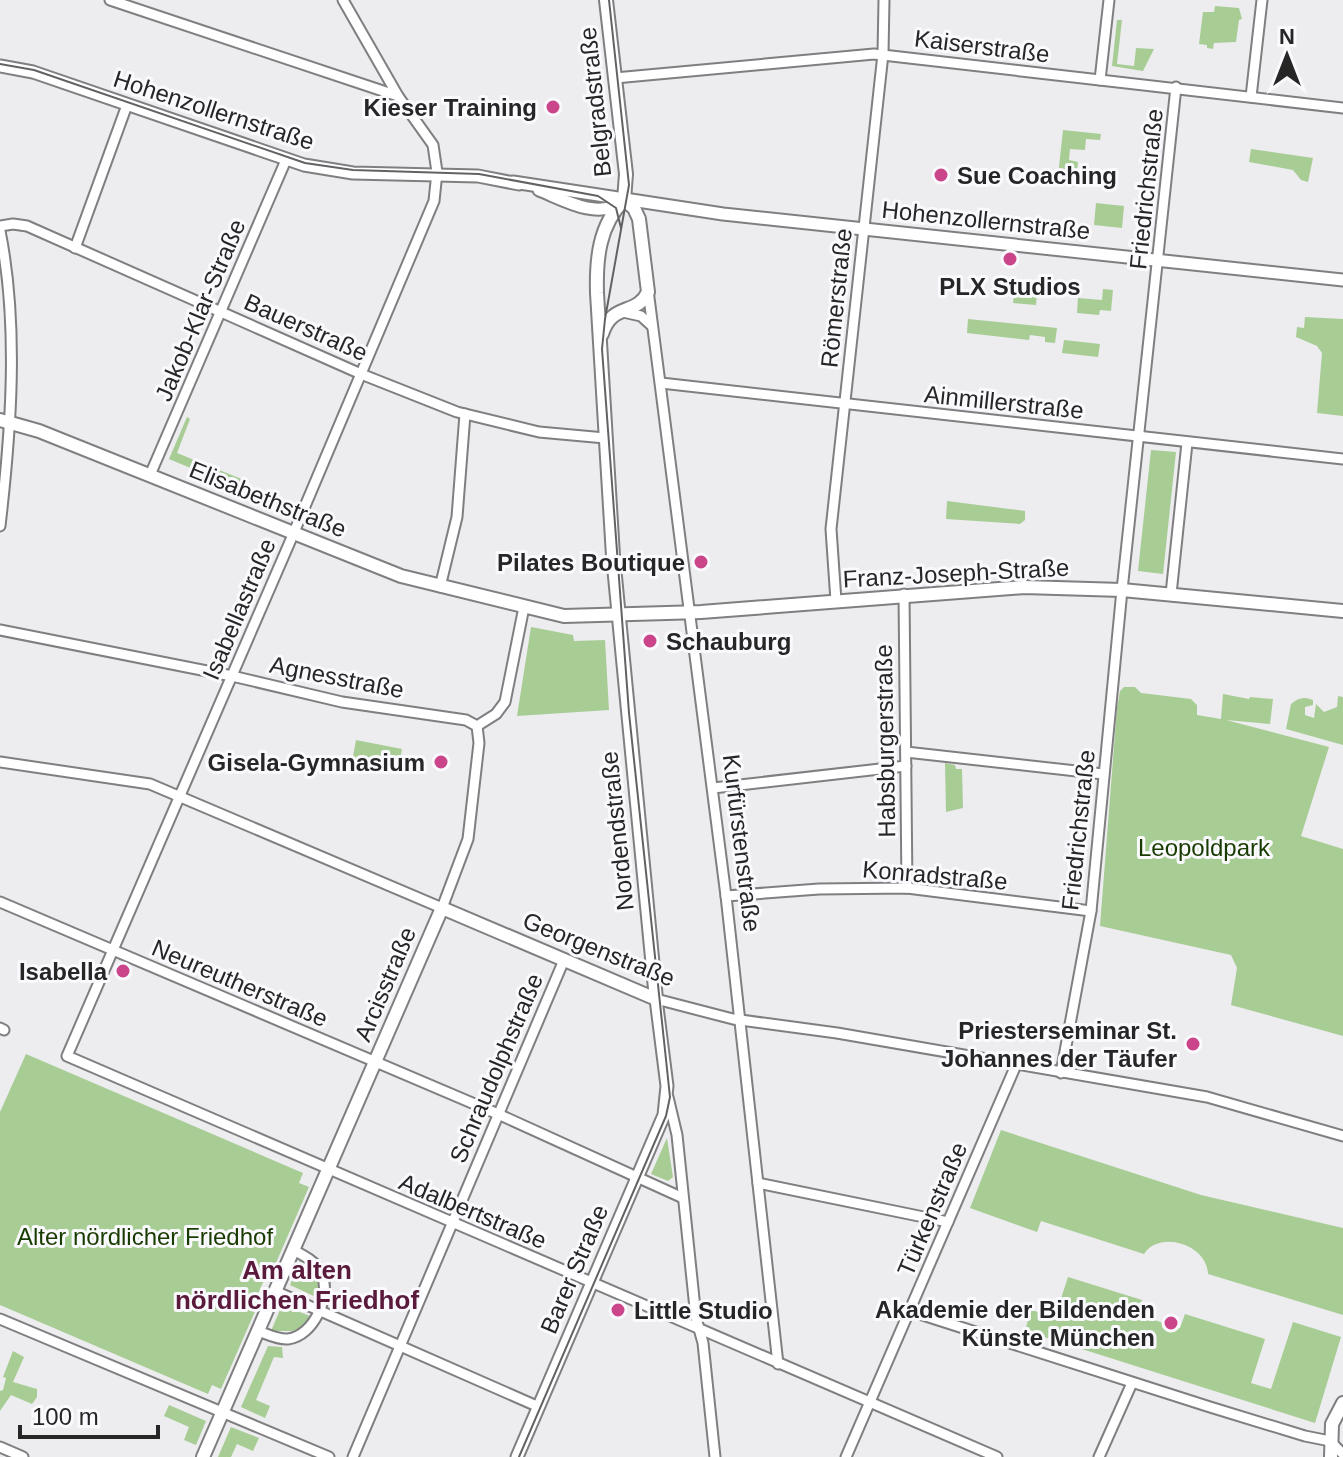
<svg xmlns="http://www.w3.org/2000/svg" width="1343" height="1457" font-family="Helvetica,sans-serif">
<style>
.green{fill:#a7cd95}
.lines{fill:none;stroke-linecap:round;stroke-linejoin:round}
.minor-casing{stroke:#7f7e81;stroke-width:13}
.tertiary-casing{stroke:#7f7e81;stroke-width:15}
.secondary-casing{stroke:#7f7e81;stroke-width:16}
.minor{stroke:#fff;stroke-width:9}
.tertiary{stroke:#fff;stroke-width:11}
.secondary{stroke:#fff;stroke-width:12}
.tram{stroke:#626264;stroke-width:2}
.poi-dot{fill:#ca4589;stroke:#faf9fd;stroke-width:3}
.labels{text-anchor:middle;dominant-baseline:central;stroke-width:6;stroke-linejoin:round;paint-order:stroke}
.street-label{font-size:24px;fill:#262627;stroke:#faf9fd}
.poi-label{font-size:24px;font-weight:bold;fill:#262627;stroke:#faf9fd;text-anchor:end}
.park-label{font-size:24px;fill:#183c00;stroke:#faf9fd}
.neighbourhood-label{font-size:26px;font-weight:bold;fill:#5a1a3b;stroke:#faf9fd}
</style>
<rect width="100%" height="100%" fill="#edecef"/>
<g class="green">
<polygon points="1215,6 1239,8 1242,19 1239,20 1236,42 1214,43 1213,49 1207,48 1207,45 1199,44 1203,12 1214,12"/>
<polygon points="1117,20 1122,20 1117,64 1134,66 1136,48 1154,49 1143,71 1112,66"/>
<polygon points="1063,130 1101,134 1100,140 1086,139 1085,150 1070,149 1069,160 1078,162 1075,187 1057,185"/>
<polygon points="1251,149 1313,158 1308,182 1301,180 1293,170 1249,162"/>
<polygon points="1096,203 1124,206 1122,228 1094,225"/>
<polygon points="1016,280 1038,283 1036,305 1013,303"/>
<polygon points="1103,289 1113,290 1111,311 1100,310 1099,315 1077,313 1078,298 1102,300"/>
<polygon points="1305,317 1343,319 1343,416 1317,413 1322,353 1317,346 1296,337 1297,327 1304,328"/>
<polygon points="968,319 1057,328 1055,343 1045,342 1045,337 1030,335 1029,340 967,333"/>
<polygon points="1064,340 1100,344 1098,357 1062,353"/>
<polygon points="187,417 190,419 177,453 244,480 241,489 169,459"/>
<polygon points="1151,450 1176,452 1163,574 1138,571"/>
<polygon points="947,501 1025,511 1025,520 1020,524 946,519"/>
<polygon points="531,627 573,635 574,641 605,640 609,710 517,716"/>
<polygon points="1124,687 1135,687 1141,693 1191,699 1197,705 1197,715 1221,719 1223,694 1249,699 1250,697 1273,699 1270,724 1226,720 1329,747 1301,836 1343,849 1343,1036 1231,1005 1237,968 1231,955 1100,926 1117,708 1120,691"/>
<path d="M 1338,696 L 1343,697 L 1343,745 L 1286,729 L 1291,704 C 1298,698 1304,696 1313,700 L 1313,705 L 1305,707 L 1305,715 L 1314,718 L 1316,704 L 1324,712 L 1337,707 Z"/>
<polygon points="356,740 402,749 398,771 352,762"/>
<polygon points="945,763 955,765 956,769 962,769 963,808 946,812"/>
<polygon points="26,1054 303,1173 299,1183 309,1187 269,1279 265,1278 256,1298 260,1300 221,1389 212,1385 208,1394 0,1305 0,1112"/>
<path d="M 1001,1130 L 1201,1195 L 1343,1228 L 1343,1315 L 1208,1274 C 1207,1244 1159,1230 1144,1254 L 1041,1221 L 1037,1232 L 970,1208 Z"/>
<polygon points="667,1138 673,1177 668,1181 651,1174"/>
<path d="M 301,1258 C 316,1267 323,1280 318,1298 L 290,1285 Z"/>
<polygon points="1068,1277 1142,1300 1138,1315 1180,1328 1185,1314 1265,1339 1251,1383 1271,1389 1293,1322 1341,1337 1315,1423 1025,1331 1031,1310 1055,1317"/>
<polygon points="282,1305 310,1316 303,1326 294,1331 271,1331"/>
<polygon points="268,1346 282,1347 283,1358 274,1357 256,1400 270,1406 265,1418 241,1407"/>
<polygon points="13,1351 24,1357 13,1382 37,1389 37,1397 32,1404 11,1395 0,1411 0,1391 3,1390 6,1378 3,1377"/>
<polygon points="169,1405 206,1421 196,1445 184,1440 189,1427 164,1416"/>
<polygon points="231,1427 259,1438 253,1451 237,1444 231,1457 218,1457"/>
</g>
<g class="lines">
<g class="minor-casing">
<g id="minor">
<polyline points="110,0 398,96"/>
<polyline points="343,0 398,96 433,145 437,172 434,201 289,544 67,1056 997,1457"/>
<polyline points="615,78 874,54 1343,108"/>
<polyline points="1100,80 1109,0"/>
<polyline points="1251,97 1262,0"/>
<polyline points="0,226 13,224 27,226 361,374 457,412 539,432 605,438"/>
<path d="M 0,231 C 19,325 11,432 0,526"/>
<polyline points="75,248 127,105"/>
<polyline points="648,290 726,896 778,1364"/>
<polyline points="623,312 641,316 652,326"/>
<polyline points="661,383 1343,459"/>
<polyline points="150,475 286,160"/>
<polyline points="440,587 457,517 465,414"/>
<polyline points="904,594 907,888"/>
<polyline points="1171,594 1187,443"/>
<polyline points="836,601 831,529 883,54 884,0"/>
<polyline points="0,630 232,676 342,702 466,720 477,726"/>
<polyline points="477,726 496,714 505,702 524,607"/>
<polyline points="906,752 1103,774"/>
<polyline points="0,762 150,784 442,908 468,839 479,743 477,726"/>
<polyline points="713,788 906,766"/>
<polyline points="726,896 819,889 907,888 1091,911"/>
<polyline points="0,902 498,1114 683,1198"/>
<polyline points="656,999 733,1019 837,1033 1207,1097 1343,1136"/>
<polyline points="0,1028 4,1030"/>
<polyline points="1061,1073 1091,911 1122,590 1176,87"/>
<polyline points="668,1097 677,1135 696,1318 703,1343 715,1457"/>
<polyline points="758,1183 948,1222"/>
<polyline points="275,1291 539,1407"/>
<polyline points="910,1311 1210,1407 1305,1436 1330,1441 1343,1454"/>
<polyline points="0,1319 329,1457"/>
<path d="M 258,1331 C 267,1334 278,1340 288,1339 C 314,1336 331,1296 322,1274 C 317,1262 303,1255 293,1250"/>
<polyline points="0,1447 23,1457"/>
<polyline points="353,1457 564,960"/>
<polyline points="846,1457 1016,1065"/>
<polyline points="1099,1457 1132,1383"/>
</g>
</g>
<g class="tertiary-casing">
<g id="tertiary">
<polyline points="0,66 33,72 304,165 353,173 478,176 519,184"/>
<polyline points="513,182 723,214 1343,280"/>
<path d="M 539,190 C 564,200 595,219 621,203"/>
<polyline points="517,1457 664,1115 667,1086 656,999"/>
</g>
</g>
<g class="secondary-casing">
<g id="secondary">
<polyline points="606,0 626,174 624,200"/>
<path d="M 602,334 C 612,302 637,316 648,292 L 639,219 L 634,208 L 624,200"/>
<polyline points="0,420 39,431 401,576 564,616 701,612 1024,587 1122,590 1343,611"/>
<path d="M 203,1457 L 442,908 L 656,999 L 613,556 L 597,293 C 596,259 599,225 624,200"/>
<polyline points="1331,1457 1332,1424 1343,1403"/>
</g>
</g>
<use href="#minor" class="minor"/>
<use href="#tertiary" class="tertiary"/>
<use href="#secondary" class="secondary"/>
<g class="tram">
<polyline points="0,64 34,70 305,163 353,170 479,174 598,196 616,208 621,228"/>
<polyline points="519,1457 666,1116 670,1097 629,713 602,349 605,319 629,185 609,0"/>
</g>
</g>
<g class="poi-dot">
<circle cx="553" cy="107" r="8"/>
<circle cx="941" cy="175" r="8"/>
<circle cx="1010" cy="259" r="8"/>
<circle cx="701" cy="562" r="8"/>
<circle cx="650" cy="641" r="8"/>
<circle cx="441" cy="762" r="8"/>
<circle cx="123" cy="971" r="8"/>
<circle cx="1193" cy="1044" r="8"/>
<circle cx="618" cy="1310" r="8"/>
<circle cx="1171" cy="1323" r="8"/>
</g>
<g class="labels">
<g class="street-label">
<text transform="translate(982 46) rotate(7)">Kaiserstraße</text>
<text transform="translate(595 102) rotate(-96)">Belgradstraße</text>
<text transform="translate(214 110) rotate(18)">Hohenzollernstraße</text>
<text transform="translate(1146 189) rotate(-84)">Friedrichstraße</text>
<text transform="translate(986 220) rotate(6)">Hohenzollernstraße</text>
<text transform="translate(836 298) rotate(-84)">Römerstraße</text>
<text transform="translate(200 310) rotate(-67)">Jakob-Klar-Straße</text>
<text transform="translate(306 327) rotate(24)">Bauerstraße</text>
<text transform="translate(1004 402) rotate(6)">Ainmillerstraße</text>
<text transform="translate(268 499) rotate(22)">Elisabethstraße</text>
<text transform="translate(956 573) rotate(-3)">Franz-Joseph-Straße</text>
<text transform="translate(239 609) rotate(-67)">Isabellastraße</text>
<text transform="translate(337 677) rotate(11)">Agnesstraße</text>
<text transform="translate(885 741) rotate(-91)">Habsburgerstraße</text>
<text transform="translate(1078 830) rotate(-84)">Friedrichstraße</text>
<text transform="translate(617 831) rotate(-96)">Nordendstraße</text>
<text transform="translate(742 843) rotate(83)">Kurfürstenstraße</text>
<text transform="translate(935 875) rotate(5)">Konradstraße</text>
<text transform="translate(599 949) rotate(22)">Georgenstraße</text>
<text transform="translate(240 983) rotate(23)">Neureutherstraße</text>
<text transform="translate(385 984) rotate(-67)">Arcisstraße</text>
<text transform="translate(496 1068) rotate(-67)">Schraudolphstraße</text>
<text transform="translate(932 1209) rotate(-67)">Türkenstraße</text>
<text transform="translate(473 1211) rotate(23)">Adalbertstraße</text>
<text transform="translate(574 1269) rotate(-67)">Barer Straße</text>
</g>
<g class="poi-label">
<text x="537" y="107">Kieser Training</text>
<text x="957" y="175" text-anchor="start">Sue Coaching</text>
<text x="1010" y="286" text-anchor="middle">PLX Studios</text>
<text x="685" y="562">Pilates Boutique</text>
<text x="666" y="641" text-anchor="start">Schauburg</text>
<text x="425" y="762">Gisela-Gymnasium</text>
<text x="107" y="971">Isabella</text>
<text x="1177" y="1030">Priesterseminar St.<tspan x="1177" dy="28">Johannes der Täufer</tspan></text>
<text x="1155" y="1309">Akademie der Bildenden<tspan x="1155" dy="28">Künste München</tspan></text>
<text x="634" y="1310" text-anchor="start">Little Studio</text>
</g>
<g class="park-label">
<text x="1204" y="847">Leopoldpark</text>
<text x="145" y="1236">Alter nördlicher Friedhof</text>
</g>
<g class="neighbourhood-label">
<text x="297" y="1270">Am alten<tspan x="297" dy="30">nördlichen Friedhof</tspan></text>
</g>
</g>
<g transform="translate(1287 56)" stroke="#faf9fd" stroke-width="6" paint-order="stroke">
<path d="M0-6L14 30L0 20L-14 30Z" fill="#262627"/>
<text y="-12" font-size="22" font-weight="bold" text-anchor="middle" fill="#262627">N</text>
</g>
<path d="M20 1425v12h138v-12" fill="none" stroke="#262627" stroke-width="4"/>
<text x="32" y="1425" font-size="24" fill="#262627" stroke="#faf9fd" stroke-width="6" paint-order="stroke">100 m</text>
</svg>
